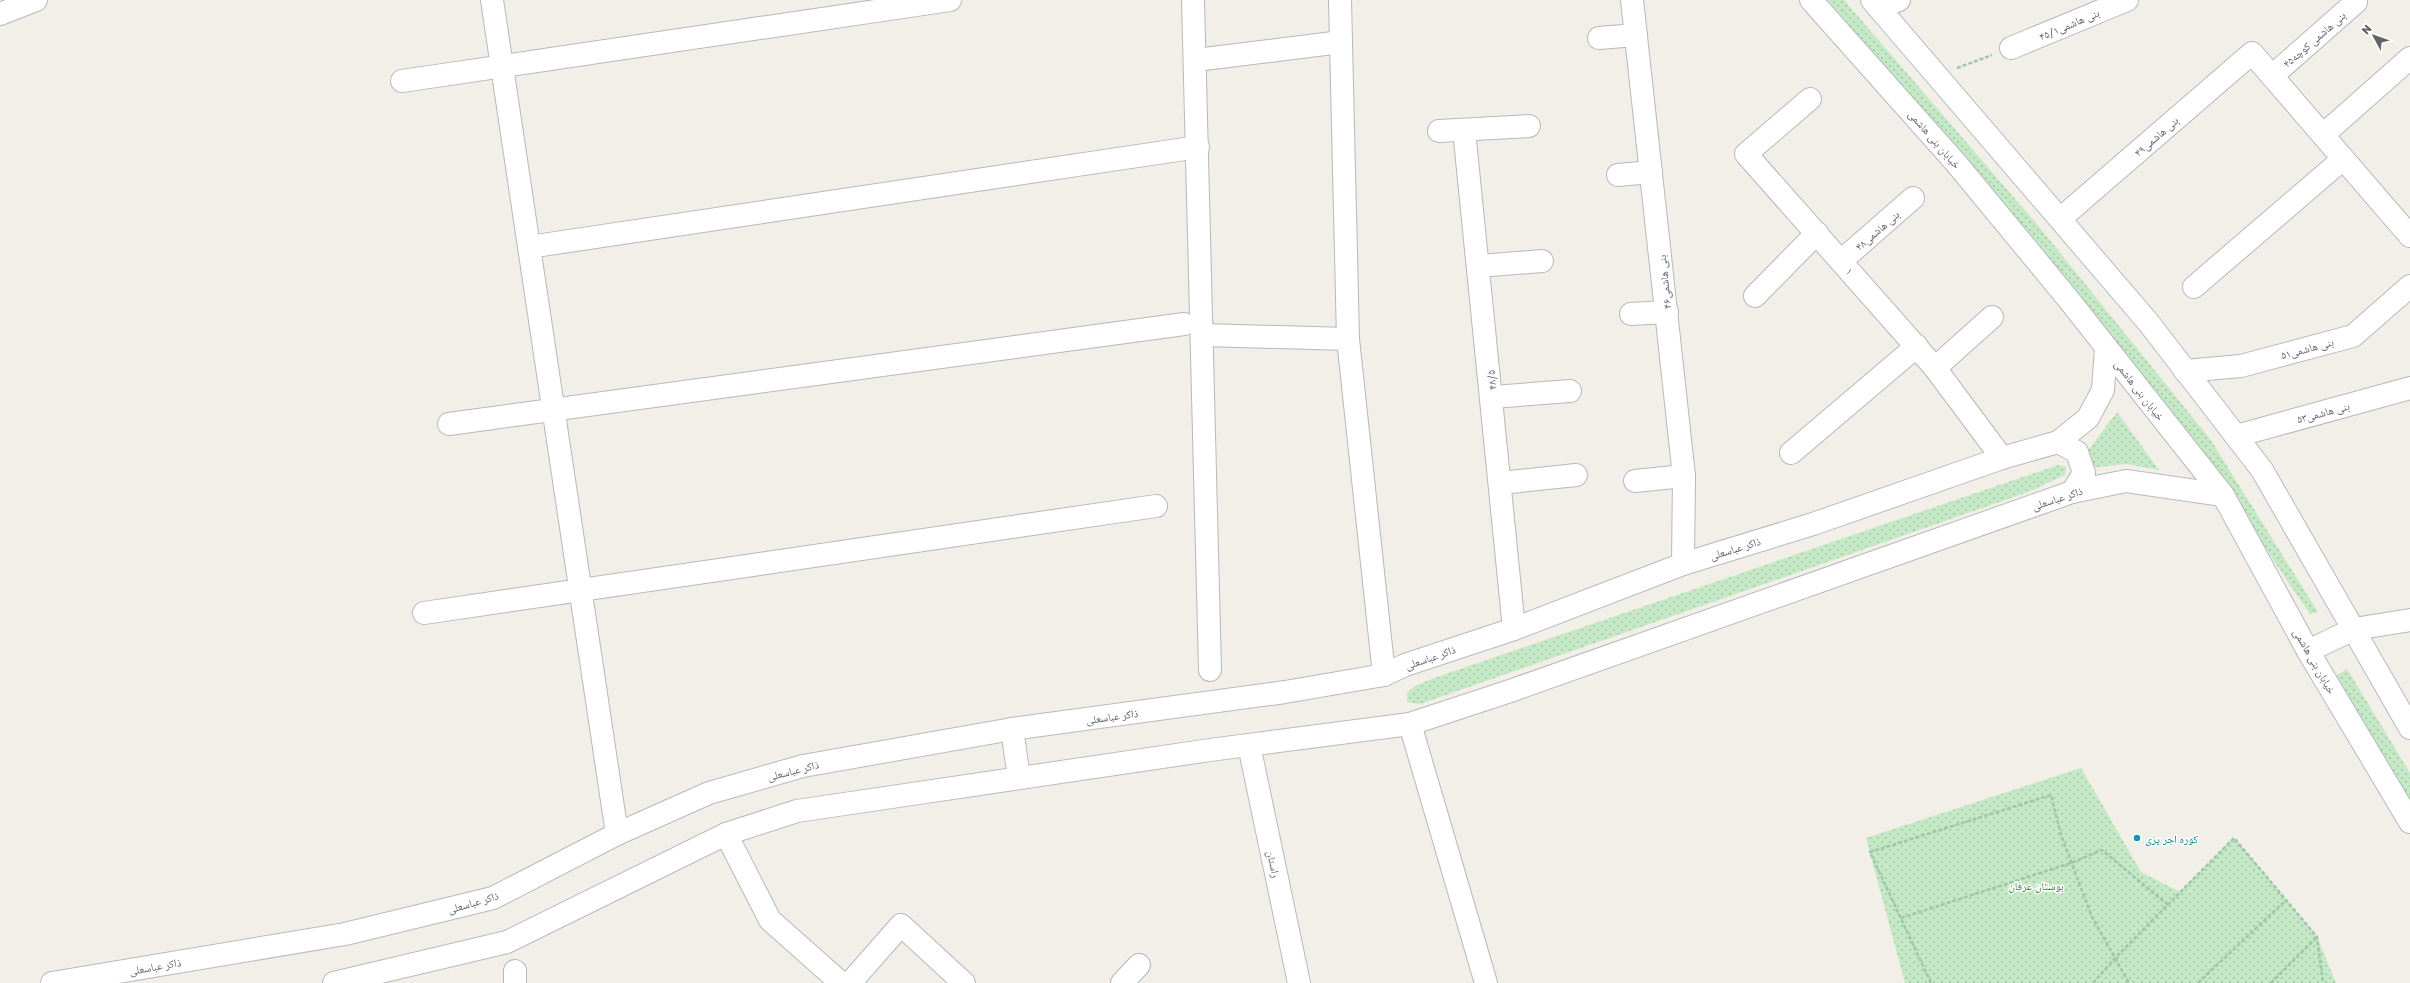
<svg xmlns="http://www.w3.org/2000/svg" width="2410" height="983" font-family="'Golos Text','Noto Naskh Arabic',sans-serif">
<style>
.grass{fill:url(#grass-dots)}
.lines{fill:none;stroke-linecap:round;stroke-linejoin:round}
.street-casing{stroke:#b5b8bc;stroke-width:24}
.secondary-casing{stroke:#b6babf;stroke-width:24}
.path{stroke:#9cc7a9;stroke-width:2.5;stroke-dasharray:4 2;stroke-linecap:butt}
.street{stroke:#fff;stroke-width:22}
.secondary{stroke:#fff;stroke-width:22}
.culture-dot{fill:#0f9aa8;stroke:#fff;stroke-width:1.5}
.labels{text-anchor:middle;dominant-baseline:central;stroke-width:3;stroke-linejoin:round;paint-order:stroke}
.street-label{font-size:11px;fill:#5f6368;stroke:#fff}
.culture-label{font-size:11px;fill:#0d838f;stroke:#fff;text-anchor:start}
.park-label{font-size:11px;fill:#348238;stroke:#fff}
</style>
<defs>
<pattern id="grass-dots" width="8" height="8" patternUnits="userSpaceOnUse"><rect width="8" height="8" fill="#c5e8c5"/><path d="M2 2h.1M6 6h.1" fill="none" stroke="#a3c0a4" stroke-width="1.8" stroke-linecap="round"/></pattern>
</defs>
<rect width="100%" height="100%" fill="#f1efe8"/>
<g class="grass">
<polygon points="1827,0 1844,0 2040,228 2210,439 2318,612 2310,614 2217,477 1888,70"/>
<polygon points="2117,412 2159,470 2126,464 2090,468 2092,458 2087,452"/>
<polygon points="2058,465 2066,467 2065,475 2028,492 1420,704 1407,702 1407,693 1415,686 1434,678"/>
<polygon points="2347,669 2410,773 2410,802 2336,676"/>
<polygon points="2081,768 2141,872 2180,892 2234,838 2317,937 2336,983 1905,983 1866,838"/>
</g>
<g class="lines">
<g class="street-casing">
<g id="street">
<polyline points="492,0 617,834"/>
<polyline points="1193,0 1210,670"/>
<polyline points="1340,0 1348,339 1384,675"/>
<polyline points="1632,0 1684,476 1683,564"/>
<polyline points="1879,8 1899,0"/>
<polyline points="1599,38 1636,35"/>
<polyline points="2011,48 2127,0"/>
<polyline points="1196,60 1341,42"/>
<polyline points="2272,76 2356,2"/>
<polyline points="402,81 950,0"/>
<polyline points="1810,99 1746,154 1935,368 2002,458"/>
<polyline points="1464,130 1514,629"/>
<polyline points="1439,131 1529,126"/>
<polyline points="2323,135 2410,58"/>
<polyline points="1618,175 1651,172"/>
<polyline points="2060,219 2252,53 2410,236"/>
<polyline points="529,247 1198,147"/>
<polyline points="1841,261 1913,198"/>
<polyline points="1479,266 1542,261"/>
<polyline points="2194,287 2343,159"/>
<polyline points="1755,296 1817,233"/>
<polyline points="1631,314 1667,312"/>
<polyline points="1203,335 1348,339"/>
<polyline points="1935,368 1992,317"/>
<polyline points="2185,371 2241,366 2353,336 2410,286"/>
<polyline points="1493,397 1570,391"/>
<polyline points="449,424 1184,324"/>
<polyline points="2236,436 2410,388"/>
<polyline points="1791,453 1917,346"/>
<polyline points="1635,481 1684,476"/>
<polyline points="1501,483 1576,475"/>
<polyline points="424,613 1156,506"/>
<polyline points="2354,629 2410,620"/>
<polyline points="1410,724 1486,983"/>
<polyline points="726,834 770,920 841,983"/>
<polyline points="515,971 515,983"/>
<polyline points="850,983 901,925 964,983"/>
<polyline points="1122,983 1139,965"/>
</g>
</g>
<g class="secondary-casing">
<g id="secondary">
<polyline points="1811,0 1956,163 2069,300 2223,495 2308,651 2410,822"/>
<polyline points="1872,0 2148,322 2262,470 2410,728"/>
<polyline points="0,14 36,0"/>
<polyline points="2058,442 2077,452 2084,473 2072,492"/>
<polyline points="2308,651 2354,629"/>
<polyline points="1012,729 1019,778"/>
<polyline points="1249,745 1299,983"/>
<polyline points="52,983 345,934 493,898 617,834 709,793 803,766 1012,729 1285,692 1384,675 1405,665 1514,629 1683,564 1813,524 2002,458 2058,442 2088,418 2103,390 2106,348"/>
<polyline points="334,983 507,942 726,834 797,811 1210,750 1410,724 1510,691 2072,492 2126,481 2223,495"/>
</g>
</g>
<g class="path">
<polyline points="1957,68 1992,55"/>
<polyline points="1901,918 2071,863 2102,850 2168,905"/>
<polyline points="1931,983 1870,852 2051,795 2061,835 2092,917 2129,983"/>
<polyline points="2093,983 2115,958 2234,838 2317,937 2323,983"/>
<polyline points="2198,983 2286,900"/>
<polyline points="2271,983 2317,937"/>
</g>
<use href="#street" class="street"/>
<use href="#secondary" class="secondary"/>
</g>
<circle class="culture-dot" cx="2137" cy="838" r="4"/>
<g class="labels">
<g class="street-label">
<text transform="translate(2069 24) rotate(-23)">۴۵/۱بنی هاشمی</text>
<text transform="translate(2314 39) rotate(-41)">بنی هاشمی کوچه۴۵</text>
<text transform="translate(2156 136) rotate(-41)">بنی هاشمی۴۹</text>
<text transform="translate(1935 139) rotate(49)">خیابان بنی هاشمی</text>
<text transform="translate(1877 230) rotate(-41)">۴۸بنی هاشمی</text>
<text transform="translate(1850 271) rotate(49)">۱</text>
<text transform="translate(1664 282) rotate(-96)">بنی هاشمی۴۶</text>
<text transform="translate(2307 348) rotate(-15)">بنی هاشمی۵۱</text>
<text transform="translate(1491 380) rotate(-96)">۴۸/۵</text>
<text transform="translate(2140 390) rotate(52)">خیابان بنی هاشمی</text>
<text transform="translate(2323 412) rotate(-15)">بنی هاشمی۵۳</text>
<text transform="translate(2057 498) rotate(-18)">ذاکر عباسعلی</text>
<text transform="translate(1735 548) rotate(-17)">ذاکر عباسعلی</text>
<text transform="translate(1430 657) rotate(-19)">ذاکر عباسعلی</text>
<text transform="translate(2315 661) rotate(60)">خیابان بنی هاشمی</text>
<text transform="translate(1112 716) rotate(-8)">ذاکر عباسعلی</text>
<text transform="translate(793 770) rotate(-14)">ذاکر عباسعلی</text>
<text transform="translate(1274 864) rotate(78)">راستان</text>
<text transform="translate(473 902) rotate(-16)">ذاکر عباسعلی</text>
<text transform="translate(155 966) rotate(-10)">ذاکر عباسعلی</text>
</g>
<g class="culture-label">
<text x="2145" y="838">کوره اجر پزی</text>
</g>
<g class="park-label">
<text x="2036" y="885">بوستان عرفان</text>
</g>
</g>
<g transform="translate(2374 36) rotate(311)" stroke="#ffffff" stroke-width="3" paint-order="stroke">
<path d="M0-3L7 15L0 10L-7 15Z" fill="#5f6368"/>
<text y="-6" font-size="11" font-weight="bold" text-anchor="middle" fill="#5f6368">N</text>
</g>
</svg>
